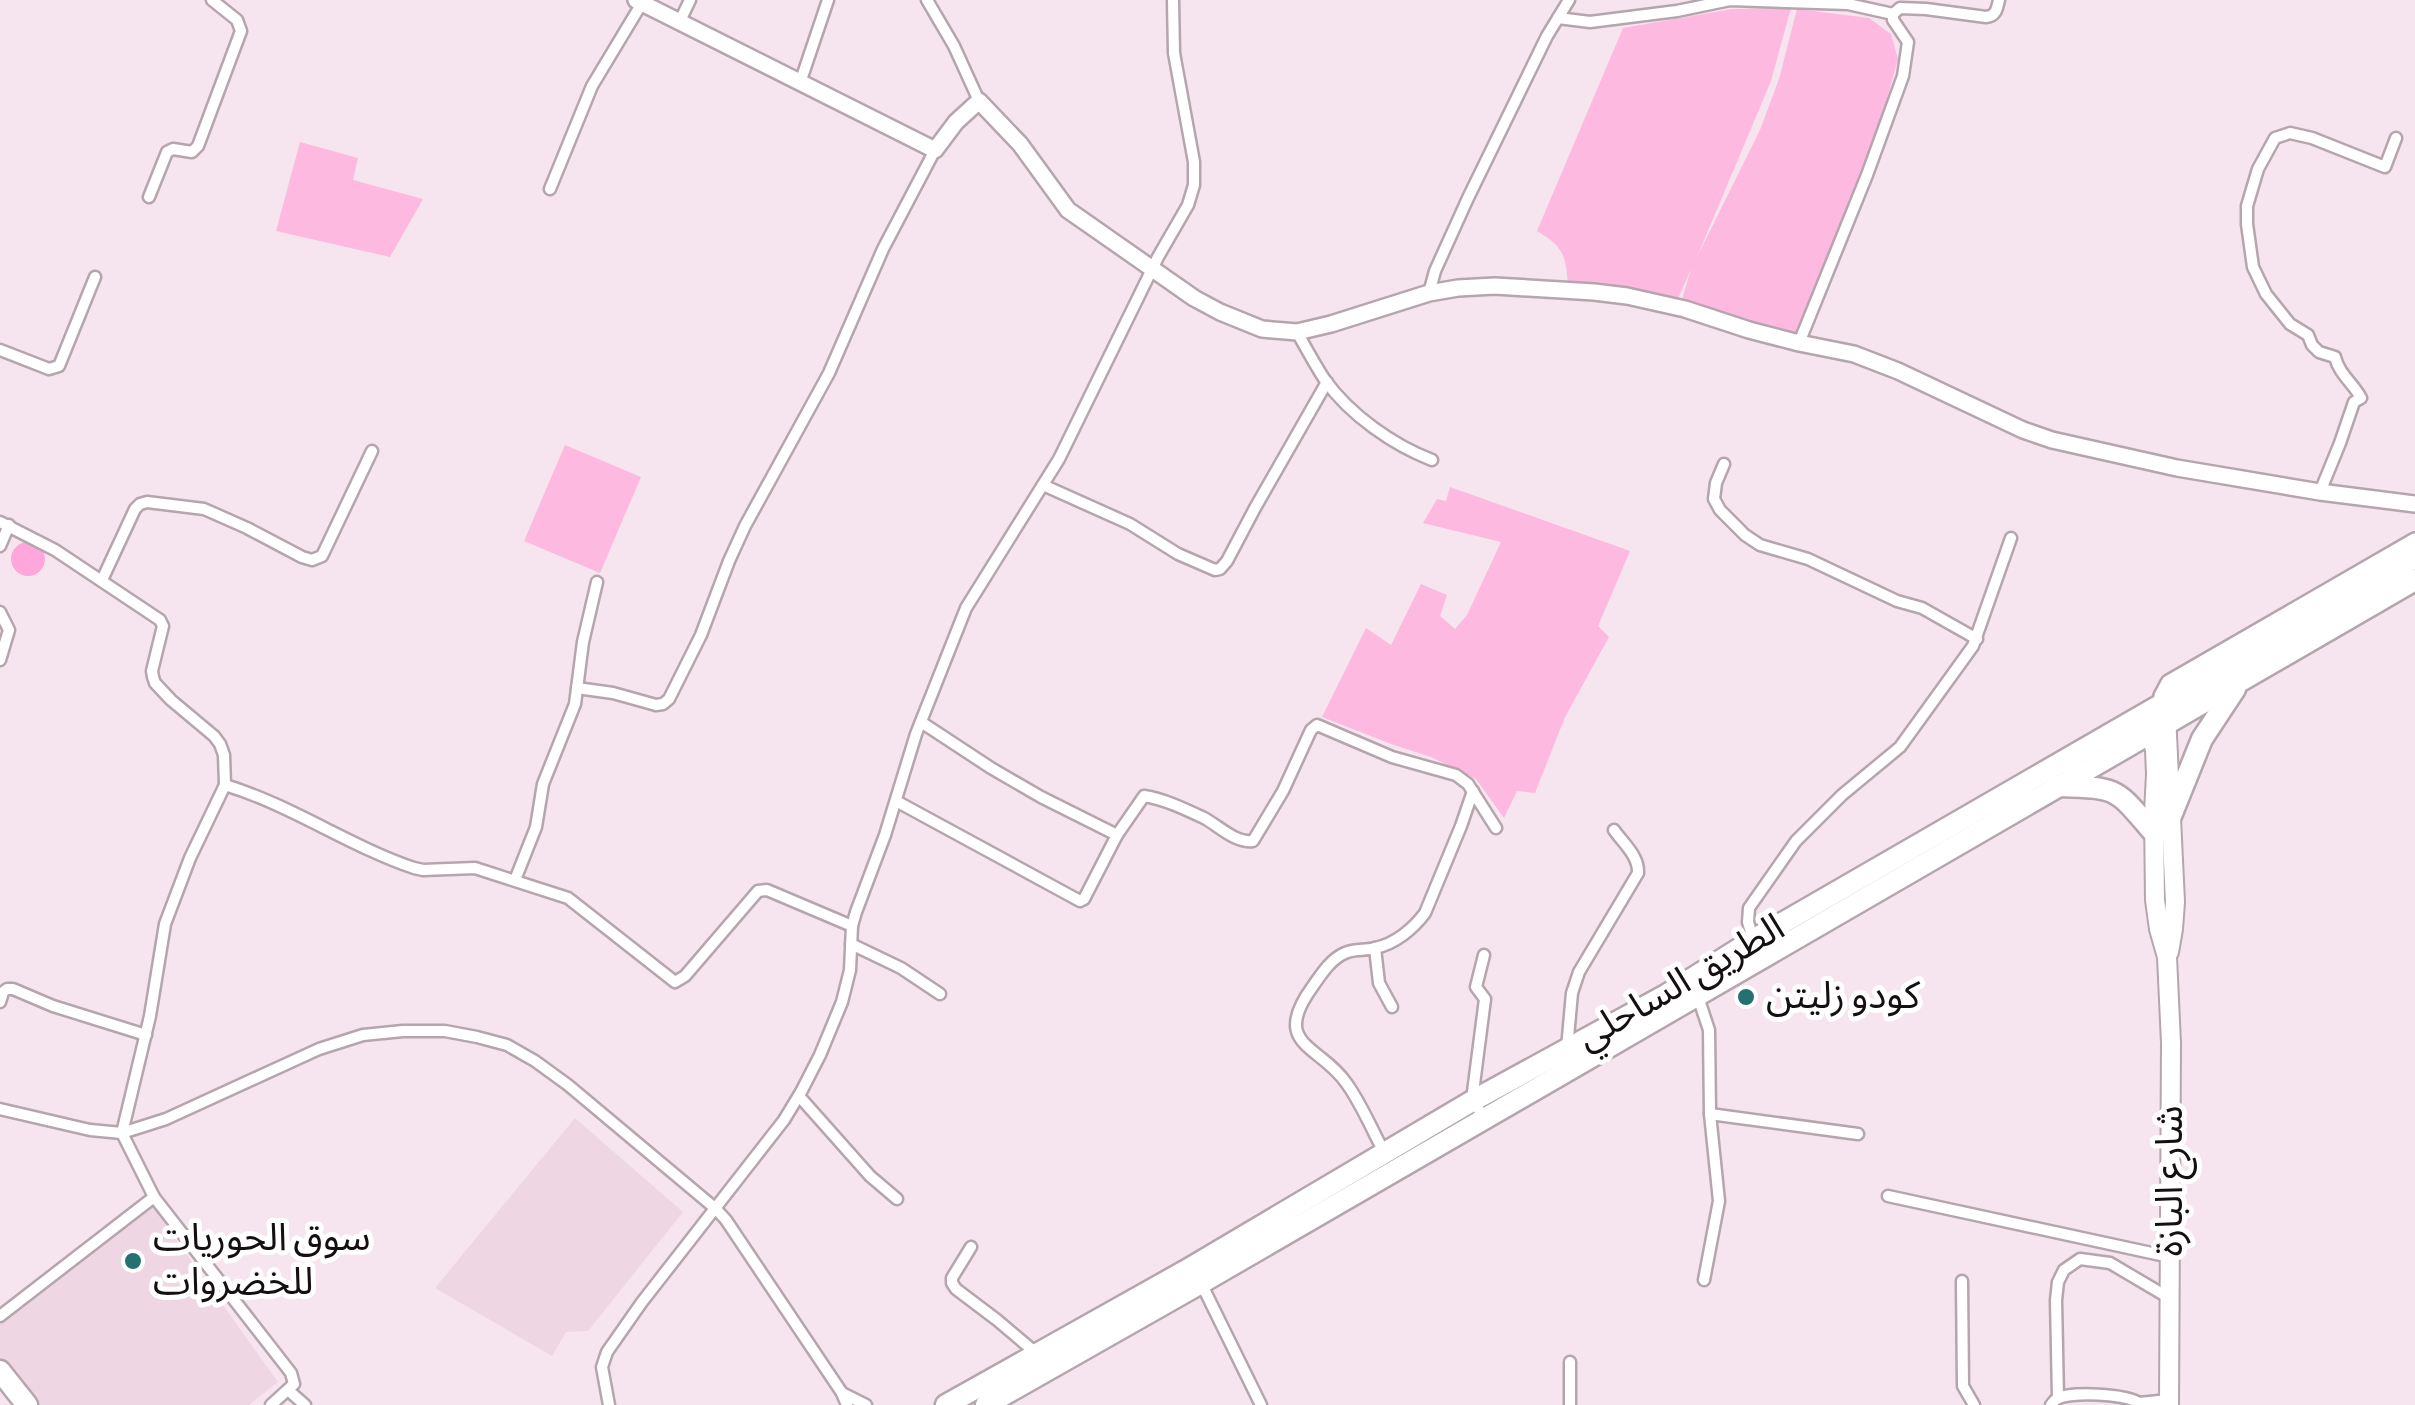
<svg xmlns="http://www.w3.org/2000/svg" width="2415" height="1405" font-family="'Alegreya Sans','Noto Sans Arabic',sans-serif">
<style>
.built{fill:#efd6e3}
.green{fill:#fdb9df}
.water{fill:#ffa6da}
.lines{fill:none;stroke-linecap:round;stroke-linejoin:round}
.street-casing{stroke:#b5a5ad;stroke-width:15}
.secondary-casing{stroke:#b5a5ad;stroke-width:20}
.primary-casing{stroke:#b5a5ad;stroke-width:22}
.highway-casing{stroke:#b5a5ad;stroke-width:25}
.street{stroke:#fff;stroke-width:10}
.secondary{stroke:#fff;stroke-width:15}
.primary{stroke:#fff;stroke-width:18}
.highway{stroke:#fff;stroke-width:20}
.poi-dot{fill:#257070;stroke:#fff;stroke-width:4}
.labels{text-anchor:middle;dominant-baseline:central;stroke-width:10;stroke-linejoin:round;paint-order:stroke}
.street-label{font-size:38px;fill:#150f12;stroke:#fff}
.poi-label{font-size:38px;fill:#150f12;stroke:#fff;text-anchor:start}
</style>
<rect width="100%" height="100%" fill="#f6e5ee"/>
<g class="built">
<polygon points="575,1118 683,1212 588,1331 566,1332 552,1356 435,1288"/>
<polygon points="150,1203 278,1382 249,1405 29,1405 0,1368 0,1318"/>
</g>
<g class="green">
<path d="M 1791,8 L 1771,81 L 1697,257 L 1760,130 L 1779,79 L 1797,9 L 1869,18 L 1891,34 L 1898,59 L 1880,124 L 1795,338 L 1681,303 L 1691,269 L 1677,301 L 1568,286 C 1566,256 1564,247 1537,231 L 1623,28 L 1732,9 Z"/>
<polygon points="300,142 358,158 353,180 423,199 390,257 276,231"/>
<polygon points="565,445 641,477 600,573 524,541"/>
<polygon points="1450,487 1630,551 1598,626 1609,637 1565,717 1535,793 1517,791 1504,818 1476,779 1431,757 1391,744 1322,717 1366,628 1391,645 1421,584 1447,595 1440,616 1455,629 1467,615 1501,542 1423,523 1437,499 1446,501"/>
</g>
<circle class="water" cx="28" cy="559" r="17"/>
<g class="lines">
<g class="street-casing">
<g id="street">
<polyline points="927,0 954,46 979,101"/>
<polyline points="1558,18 1590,22 1677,11 1730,0 1848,4 1893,14"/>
<polyline points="679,23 690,0"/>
<polyline points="800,83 828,0"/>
<polyline points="550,189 592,86 642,3"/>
<polyline points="149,197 167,152 173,149 192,152 198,146 241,31 237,20 212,0"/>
<polyline points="1429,293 1435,271 1468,198 1547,36 1569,0"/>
<path d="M 1297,332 C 1306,348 1315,365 1325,380 C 1350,415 1393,445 1432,460"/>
<path d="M 1799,343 L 1867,175 L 1903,76 L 1908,42 L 1893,20 L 1893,14 L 1900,8 L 1926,9 L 1986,17 C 1996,16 1997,9 1999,0"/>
<polyline points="0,350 49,369 59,366 95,277"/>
<polyline points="1724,464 1716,483 1714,499 1720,510 1745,535 1760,545 1808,559 1897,601 1922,608 1977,639"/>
<polyline points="1043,485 1130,524 1178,554 1215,570 1220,569 1227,561 1255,508 1327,382"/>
<path d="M 2320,492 L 2340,443 L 2354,402 L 2361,398 C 2353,383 2339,374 2335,357 L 2319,352 L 2312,345 L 2308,335 L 2290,324 L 2266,294 L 2253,267 L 2247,224 L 2247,206 L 2258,169 L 2275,138 L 2290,133 L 2312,138 L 2385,167 L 2396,138"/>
<polyline points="0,522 55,550 160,620 163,626 152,671 153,677 155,683 171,700 214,736 220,744 224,755 225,785 190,858 165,924 150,1016 122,1133 154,1197 291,1373 294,1384 271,1405"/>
<polyline points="0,546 9,525"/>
<polyline points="102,580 135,509 140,504 147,502 204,509 247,528 302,557 312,560 322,556 372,451"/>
<polyline points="0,612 9,630 0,660"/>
<polyline points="577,688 613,693 656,705 663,704 669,699 701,635 729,561 745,526 829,373 883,249 935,150"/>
<polyline points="921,722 991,768 1041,797 1117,835"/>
<path d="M 225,785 C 291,805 349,846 414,868 L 423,870 L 475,868 L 568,898 L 675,982 L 685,976 L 758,891 L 767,890 L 852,926"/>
<path d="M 896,801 L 1080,901 L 1084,899 L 1117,835 L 1144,796 C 1164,799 1185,809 1204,818 C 1219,826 1235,843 1253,841 L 1283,791 L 1311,730 L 1317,725 L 1392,757 L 1456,775 L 1468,784 L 1496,828"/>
<polyline points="515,880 536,827 543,784 575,704 583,642 597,582"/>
<polyline points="1753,939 1748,922 1749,908 1796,841 1842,795 1900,747 1973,646 2011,538"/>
<polyline points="851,944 901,968 940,994"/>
<polyline points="1375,948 1379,983 1392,1007"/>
<polyline points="1698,997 1709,1030 1710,1114 1719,1201 1704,1280"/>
<polyline points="0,1002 3,992 7,989 13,989 53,1006 146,1035"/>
<path d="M 1567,1048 L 1572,993 L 1579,972 L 1638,873 C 1639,856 1623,843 1614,830"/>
<polyline points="799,1096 870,1176 897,1199"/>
<polyline points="0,1109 90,1130 122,1133 166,1119 319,1049 363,1035 403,1031 445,1031 477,1037 507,1045 535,1061 568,1085 716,1209 726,1220 842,1393 847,1405"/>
<polyline points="1710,1114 1858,1134"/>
<polyline points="1483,1118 1474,1100 1473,1092 1485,999 1476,987 1484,955"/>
<path d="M 1384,1152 C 1372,1130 1362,1105 1347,1084 C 1321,1045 1269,1046 1313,986 C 1322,973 1331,959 1345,953 C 1355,948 1365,951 1375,948 C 1395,944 1413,929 1425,913 L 1461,826 L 1473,791"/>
<polyline points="1888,1196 2170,1257"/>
<polyline points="971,1247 952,1278 952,1283 956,1289 997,1320 1036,1353"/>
<polyline points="1962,1281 1963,1386 1974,1405"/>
<polyline points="1201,1283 1261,1405"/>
<polyline points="0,1316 154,1197"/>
<polyline points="1570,1362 1570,1405"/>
<polyline points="289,1391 305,1405"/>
<polyline points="842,1393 866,1405"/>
<polyline points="2058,1398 2056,1300 2058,1282 2064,1270 2080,1259 2110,1263 2171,1299"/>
<polyline points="609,1405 602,1367 607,1352 642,1302 784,1120 801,1092 820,1055 842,1002 850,970 852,926 856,912 885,835 916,734 966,608 1059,459 1158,257 1188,205 1194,185 1194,162 1174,53 1173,0"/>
<path d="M 2051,1405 C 2053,1403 2054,1400 2057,1399 C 2070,1391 2126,1394 2139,1403 L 2169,1400"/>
</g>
</g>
<g class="secondary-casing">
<g id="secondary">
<polyline points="636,0 935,150 956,122 979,101 1020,144 1068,210 1194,298 1220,312 1262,329 1297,332 1331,324 1429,293 1458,288 1495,286 1594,292 1627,296 1685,309 1749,330 1799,343 1854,354 1898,371 2023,430 2052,440 2177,468 2320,492 2415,504"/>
<polyline points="2163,704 2162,696 2169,683 2415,541"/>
</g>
</g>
<g class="primary-casing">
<g id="primary">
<polyline points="2166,714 2175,902 2173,929 2169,952"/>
<polyline points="2148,723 2155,750 2156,774 2154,813 2155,900 2159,929 2167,957 2171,1043 2169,1405"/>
</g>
</g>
<g class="highway-casing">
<g id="highway">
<path d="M 2059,786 C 2120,788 2115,788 2154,833"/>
<polyline points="2171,816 2202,739 2235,689"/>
<polyline points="0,1371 27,1405"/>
<polyline points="946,1405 1185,1271 1474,1100 1666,995 1753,940 2415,558"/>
<polyline points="986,1405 1201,1283 2415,580"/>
</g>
</g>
<use href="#street" class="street"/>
<use href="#secondary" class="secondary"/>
<use href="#primary" class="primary"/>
<use href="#highway" class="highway"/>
</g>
<g class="poi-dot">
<circle cx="1746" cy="997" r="10"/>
<circle cx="133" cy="1261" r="10"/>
</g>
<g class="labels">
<g class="street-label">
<text transform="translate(1681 983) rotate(-30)">الطريق الساحلي</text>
<text transform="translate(2171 1181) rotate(-90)">شارع البازة</text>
</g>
<g class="poi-label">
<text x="1766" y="997">كودو زليتن</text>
<text x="153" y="1239">سوق الحوريات<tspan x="153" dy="44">للخضروات</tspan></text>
</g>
</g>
</svg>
